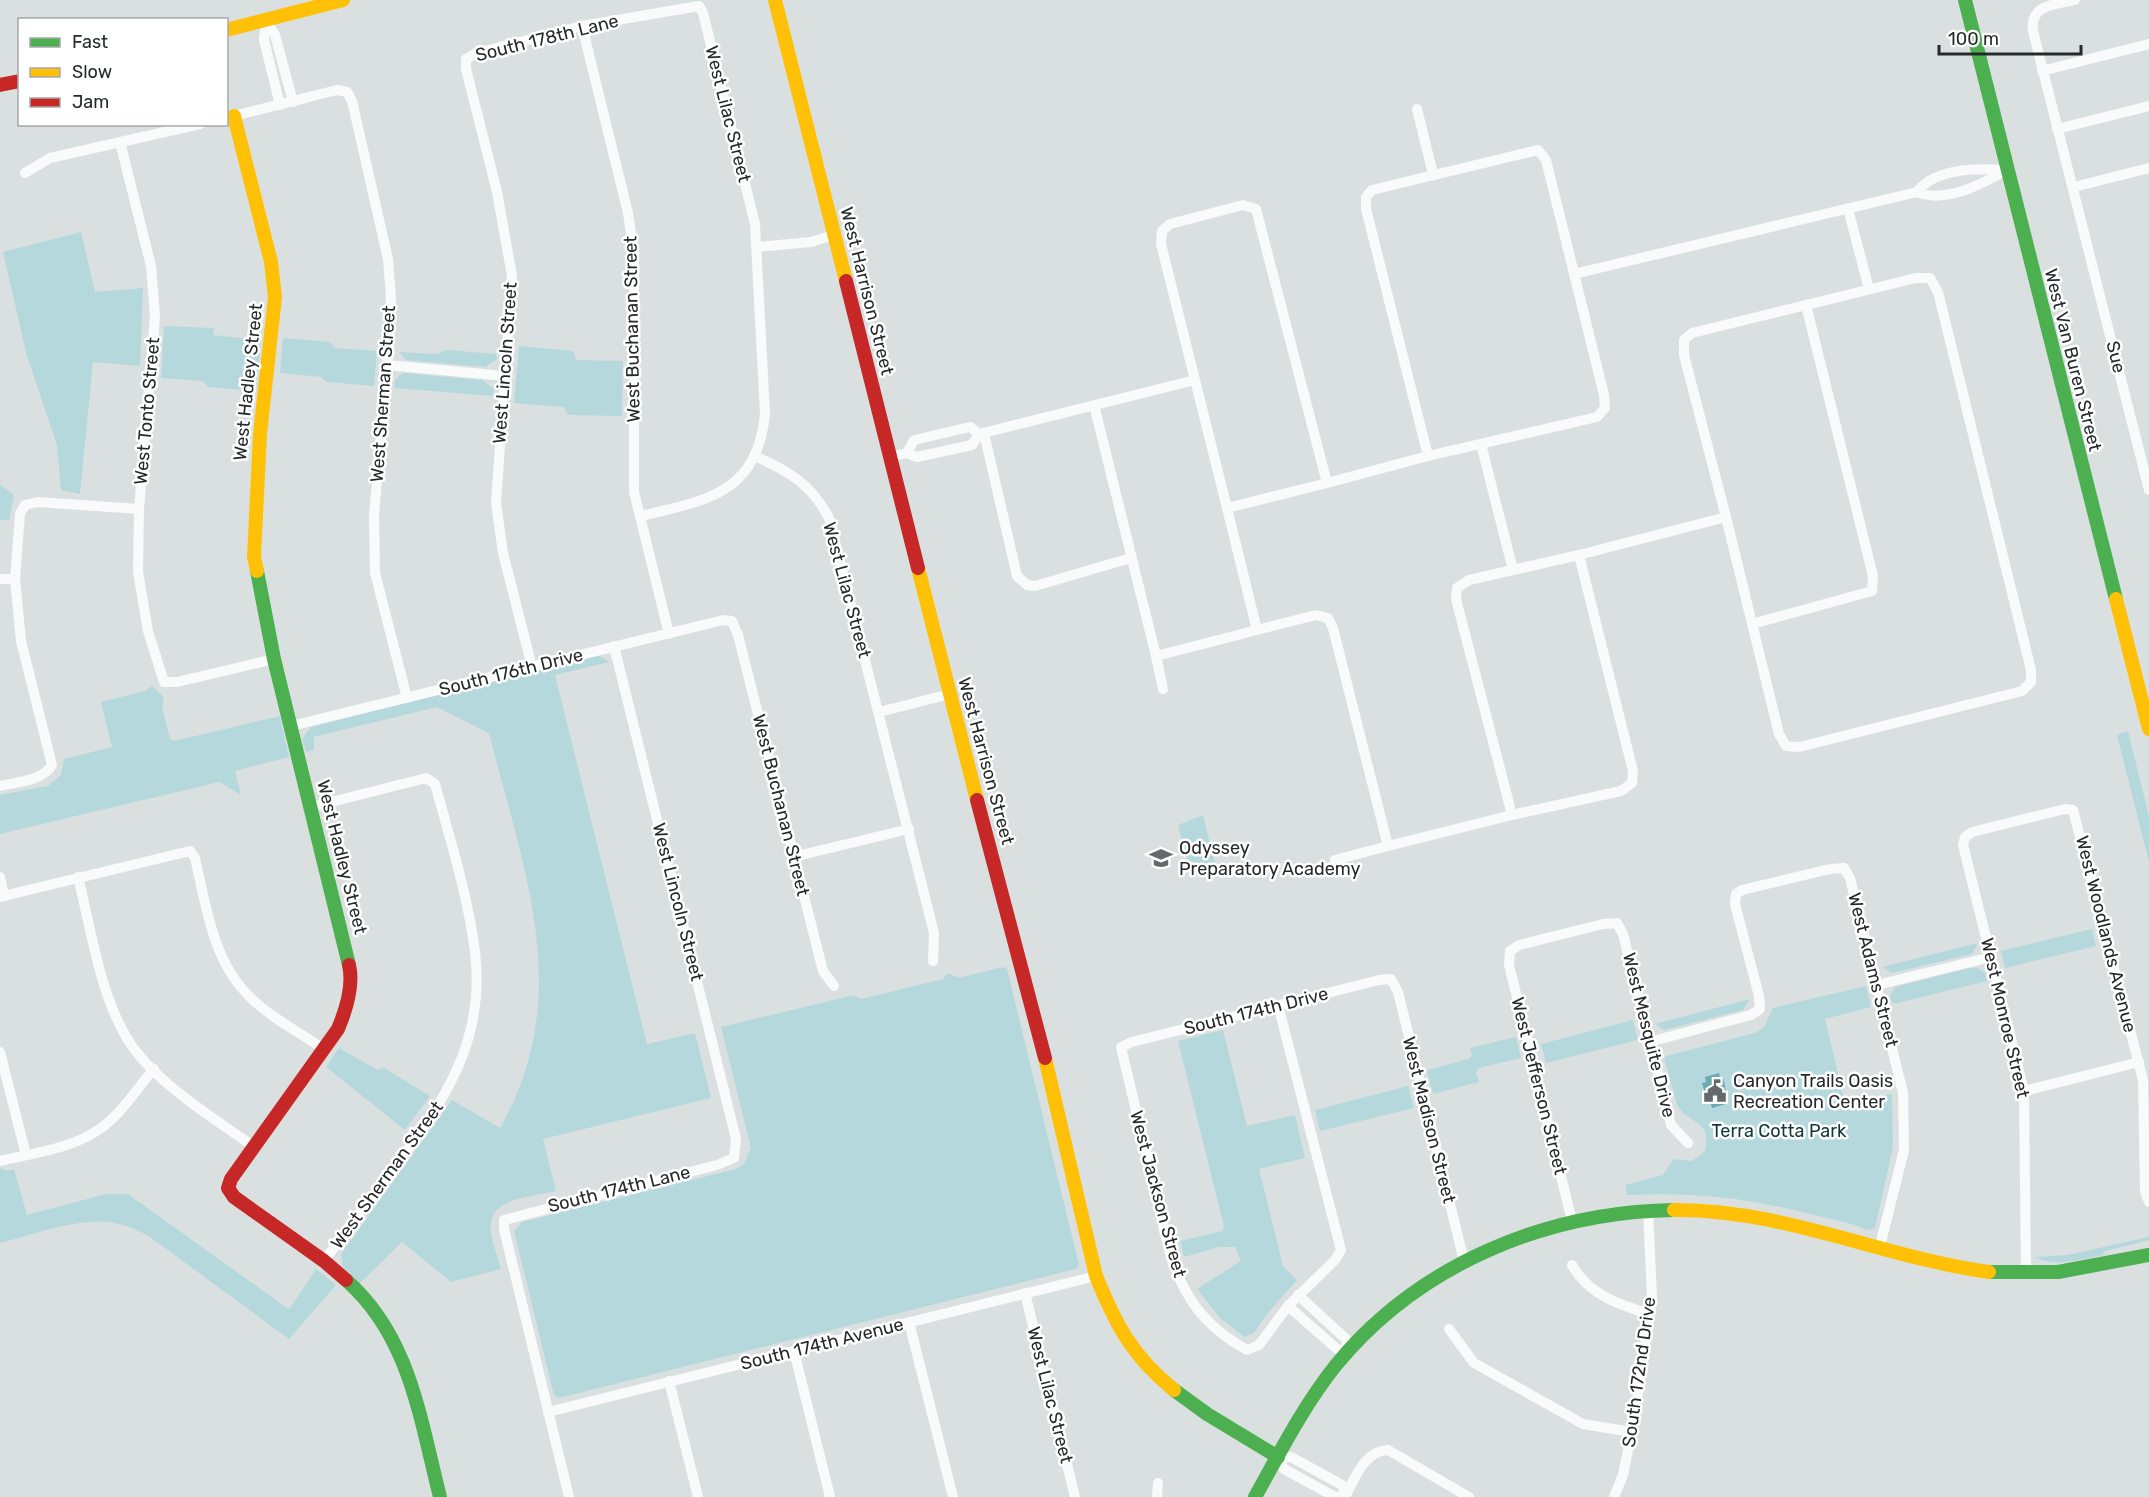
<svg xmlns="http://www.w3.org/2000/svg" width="2149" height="1497" font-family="Rubik,sans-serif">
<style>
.green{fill:#b5d8dd}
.water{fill:#6ea8b0}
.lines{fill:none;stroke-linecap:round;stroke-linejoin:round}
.street{stroke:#f9fafa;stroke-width:10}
.fast{stroke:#4caf50;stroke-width:14}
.slow{stroke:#ffc107;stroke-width:14}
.jam{stroke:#c62828;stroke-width:14}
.labels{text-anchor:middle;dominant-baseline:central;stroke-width:5;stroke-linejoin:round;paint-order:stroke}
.street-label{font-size:18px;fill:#25292a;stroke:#fff}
.poi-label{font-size:18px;fill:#25292a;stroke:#fff;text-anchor:start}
.park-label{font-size:18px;fill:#10373c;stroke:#fff}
</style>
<rect width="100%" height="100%" fill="#dae0e0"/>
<g class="green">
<polygon points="81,232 95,292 143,288 140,366 93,362 80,494 61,490 57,445 27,356 3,252"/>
<polygon points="164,326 214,328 213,335 261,340 256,391 208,387 203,381 161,378"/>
<polygon points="283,338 330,342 335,348 377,351 374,386 327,382 321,377 280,373"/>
<polygon points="519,346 573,351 577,360 623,361 622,416 568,415 564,407 514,403"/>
<polygon points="447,350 496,354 497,359 485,367 406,360 399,352 437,354"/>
<polygon points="403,373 482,380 494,389 493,396 394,388 395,380"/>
<polygon points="0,485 14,495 9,520 0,520"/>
<path d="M 598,655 L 609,662 L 555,675 L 647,1044 L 695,1033 L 711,1098 L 543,1139 L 556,1191 C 537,1196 495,1197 491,1222 C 488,1235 498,1256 501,1269 L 451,1282 L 402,1242 L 360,1283 L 343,1267 L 341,1254 L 452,1100 L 500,1128 C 576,994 523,870 489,733 L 437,707 L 314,737 L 314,750 L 306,752 L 302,739 L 311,727 Z"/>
<polygon points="152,686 164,697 162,707 170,739 174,741 280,716 289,757 235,771 241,795 219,782 0,834 0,795 48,786 61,775 64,759 112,747 101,702 145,691"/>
<polygon points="2128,731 2149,816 2149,862 2117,735"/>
<polygon points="1203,815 1217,872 1191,874 1178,825"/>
<polygon points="2092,929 2096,946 2005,968 2001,951"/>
<polygon points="1978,943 1972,954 1892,973 1882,967"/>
<polygon points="1003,967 1007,969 1079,1265 1076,1269 559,1398 554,1395 514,1231 522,1222 736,1169 744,1164 751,1148 721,1027 854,995 861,999 943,979 948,973 959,978"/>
<polygon points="1970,968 1978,968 1985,973 1987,981 1894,1004 1889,998 1895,987"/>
<path d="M 1866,986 L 1871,1007 L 1825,1019 L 1845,1103 L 1892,1094 L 1893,1147 L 1875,1228 L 1866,1230 C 1850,1222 1831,1219 1814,1215 C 1749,1198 1694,1192 1627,1195 L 1625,1185 L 1663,1175 L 1674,1159 L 1692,1161 L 1705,1151 C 1712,1118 1689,1126 1677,1105 L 1664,1058 L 1666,1056 L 1755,1033 L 1764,1027 L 1773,1008 Z"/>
<polygon points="1750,999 1743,1010 1664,1030 1655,1024"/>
<polygon points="1633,1020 1638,1040 1546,1063 1541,1044"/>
<polygon points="1223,1030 1247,1126 1295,1115 1305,1158 1259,1169 1283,1266 1297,1280 1267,1314 1254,1333 1244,1337 1220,1318 1197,1289 1241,1261 1235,1247 1219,1247 1184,1257 1180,1241 1222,1231 1224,1226 1178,1041"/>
<polygon points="1516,1037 1521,1058 1479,1068 1476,1072 1479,1082 1433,1094 1427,1070 1469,1059 1472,1055 1470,1048"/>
<polygon points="339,1048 378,1070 384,1068 430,1096 405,1130 326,1067"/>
<polygon points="1408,1086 1414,1108 1320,1131 1315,1110"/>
<path d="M 2,1168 L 7,1171 L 14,1169 L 27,1215 L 106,1194 L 128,1194 L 287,1308 L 290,1308 L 316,1269 L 336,1285 L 289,1339 L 150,1237 C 139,1231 127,1225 115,1223 C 82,1216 32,1235 0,1243 L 0,1169 Z"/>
<path d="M 2149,1237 L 2149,1240 L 2105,1251 L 2103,1255 C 2082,1259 2054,1268 2035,1257 L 2067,1255 Z"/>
</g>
<polygon class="water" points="1719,1073 1720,1078 1723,1078 1728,1099 1725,1100 1726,1104 1712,1108 1711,1104 1708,1104 1702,1083 1706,1082 1705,1077"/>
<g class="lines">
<g class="street">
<path d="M 2075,0 C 2054,5 2030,4 2033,31 L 2149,490"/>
<polyline points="266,20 264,40 280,105"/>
<polyline points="266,20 275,35 293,102"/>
<polyline points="582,26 628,213 634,254 634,492 669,634"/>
<polyline points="2042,71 2149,44"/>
<polyline points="1417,109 1433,174"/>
<polyline points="226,118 337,90 347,92 352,101 388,259 391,298 389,345 374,515 375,573 407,698"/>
<polyline points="2057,129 2149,106"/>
<polyline points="120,142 151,266 155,316 139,509 138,572 148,631 164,682 177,682 274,659"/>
<polyline points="25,173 50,158 200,124"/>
<polyline points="2074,187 2149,168"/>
<path d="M 1917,192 C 1934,168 1978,168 2005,170"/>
<polyline points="1848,209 1869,289"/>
<polyline points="757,247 811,242 834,235"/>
<path d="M 1574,274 L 1917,192 C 1945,204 1982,184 2007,170"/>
<polyline points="387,365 505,376"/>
<polyline points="1094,405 1156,656 1257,630"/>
<polyline points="984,433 1017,576 1027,585 1035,586 1131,558"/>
<polyline points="907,453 914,440 970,427 979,434"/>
<path d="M 754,456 C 788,470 812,485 829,518 L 934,933 L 933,961"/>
<polyline points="890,457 907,453 917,457 972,445 979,434 1195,380 1161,244 1162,231 1170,224 1243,205 1256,209 1327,483 1227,508 1195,380"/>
<polyline points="1327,483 1428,456 1366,209 1366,197 1372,190 1538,150 1546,160 1604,395 1605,408 1597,417 1428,456"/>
<polyline points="1227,508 1257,630 1316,615 1328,618 1333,628 1388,846 1335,860"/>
<polyline points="1579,555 1726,517 1684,355 1684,340 1692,333 1916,278 1930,278 1938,292 2031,670 2031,682 2022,691 1799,747 1786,746 1779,734 1726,517"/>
<polyline points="0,579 15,579"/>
<polyline points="1752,624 1872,591 1873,576 1806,305"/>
<polyline points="1156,656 1163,689"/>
<path d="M 532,667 L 503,553 L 496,503 L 512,276 L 497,192 L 466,69 L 466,59 L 477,53 L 582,26 L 699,6 L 703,13 L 755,224 L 765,414 C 757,494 707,500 641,516"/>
<polyline points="879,712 950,694"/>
<polyline points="291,726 723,620 732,621 738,635 823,971 834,986"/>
<path d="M 0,786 C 16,782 43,781 52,765 L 21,641 L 15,579 L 20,514 L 25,505 L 38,502 L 139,509"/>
<path d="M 311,807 L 426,778 L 435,784 C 450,839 468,896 475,952 C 486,1043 443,1102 392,1171 C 369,1201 346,1231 324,1261"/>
<polyline points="1512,815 1621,791 1632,783 1633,771 1579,555 1513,570"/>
<polyline points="1388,846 1512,815 1456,599 1457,588 1469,580 1513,570 1481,444"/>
<polyline points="793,857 909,829"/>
<polyline points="0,877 4,896"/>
<path d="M 78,877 C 91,929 100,995 128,1040 C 155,1083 214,1118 254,1147"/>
<path d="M 0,897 L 190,851 L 195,858 C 206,906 213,962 250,997 C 271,1018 301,1033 325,1050"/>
<polyline points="1877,985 1991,957"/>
<path d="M 1278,1005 L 1341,1250 L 1335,1260 L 1288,1306 L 1259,1345 L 1247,1350 C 1204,1326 1183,1297 1169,1250 L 1121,1047 L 1132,1042 L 1379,980 L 1391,979 L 1398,992 L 1464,1261"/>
<polyline points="1649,1042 1751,1015 1760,1009 1759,996 1735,904 1736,894 1742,890 1830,869 1844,868 1850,878 1903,1093 1904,1150 1879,1250"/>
<polyline points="0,1052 26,1155"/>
<polyline points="2024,1091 2139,1062"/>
<path d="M 0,1161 C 34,1153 72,1149 101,1128 C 122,1113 137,1088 154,1069"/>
<polyline points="1572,1221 1509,965 1510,951 1519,945 1603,924 1617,923 1623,934 1671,1125 1688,1143"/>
<path d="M 1572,1265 C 1588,1294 1619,1305 1650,1314"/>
<polyline points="2026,1274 2024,1091 1963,845 1965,837 1972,832 2065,809 2073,810 2143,1080 2145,1192 2149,1202"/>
<polyline points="1025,1293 1075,1497"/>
<polyline points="1288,1306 1337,1349 1348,1351 1346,1339 1298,1295"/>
<polyline points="909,1322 953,1497"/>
<polyline points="1449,1329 1474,1363 1583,1424 1632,1432"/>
<polyline points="794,1351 830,1497"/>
<polyline points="669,1381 698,1497"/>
<polyline points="548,1412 1096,1276"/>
<polyline points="569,1497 504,1229 504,1220 717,1165 734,1158 736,1139 614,646"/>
<polyline points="1157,1497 1158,1483"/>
<polyline points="1335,1497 1284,1469 1278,1457 1291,1457 1342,1485 1346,1494 1337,1497"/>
<path d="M 1345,1497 C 1355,1478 1364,1451 1388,1450 L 1469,1497"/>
<polyline points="1614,1497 1623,1475 1634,1421 1652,1297 1648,1210"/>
</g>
<g class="fast">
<polyline points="1965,0 2116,599"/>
<polyline points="257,571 274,659 349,965"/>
<polyline points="1989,1272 2058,1272 2149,1255"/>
<path d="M 346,1280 C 410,1336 420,1419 440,1497"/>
<polyline points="1174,1390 1207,1414 1278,1457"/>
<path d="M 1255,1497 C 1280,1452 1304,1405 1336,1365 C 1419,1264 1546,1212 1674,1210"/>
</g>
<g class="slow">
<polyline points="775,0 846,281"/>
<polyline points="226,30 343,0"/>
<polyline points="234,116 271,262 275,297 260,434 254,557 257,571"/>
<polyline points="918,568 977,800"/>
<polyline points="2116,599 2149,729"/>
<path d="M 1045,1058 L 1096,1276 C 1116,1325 1132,1356 1174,1390"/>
<path d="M 1674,1210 C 1782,1209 1882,1257 1989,1272"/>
</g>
<g class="jam">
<polyline points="0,85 20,81"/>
<polyline points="846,281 918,568"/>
<polyline points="977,800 1045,1058"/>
<path d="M 346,1280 L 324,1261 L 234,1197 L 228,1188 L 231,1179 L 338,1029 C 346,1010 354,986 349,965"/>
</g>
</g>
<defs>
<g id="school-bare" transform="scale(1.8)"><path d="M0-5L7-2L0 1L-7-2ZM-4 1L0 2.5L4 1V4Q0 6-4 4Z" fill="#64696a" stroke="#fff" stroke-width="2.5" paint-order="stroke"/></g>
<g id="civic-bare" transform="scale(1.8)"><path d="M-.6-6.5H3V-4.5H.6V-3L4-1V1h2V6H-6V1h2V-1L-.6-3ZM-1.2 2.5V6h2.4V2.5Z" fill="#64696a" stroke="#fff" stroke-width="2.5" paint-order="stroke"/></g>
</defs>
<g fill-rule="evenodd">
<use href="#school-bare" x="1161" y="858"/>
<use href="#civic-bare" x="1715" y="1091"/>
</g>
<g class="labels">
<g class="street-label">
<text transform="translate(547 38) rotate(-14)">South 178th Lane</text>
<text transform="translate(728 114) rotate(76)">West Lilac Street</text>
<text transform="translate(867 291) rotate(76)">West Harrison Street</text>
<text transform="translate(632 329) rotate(-91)">West Buchanan Street</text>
<text transform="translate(2116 357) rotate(76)">Sue</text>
<text transform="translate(2073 360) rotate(76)">West Van Buren Street</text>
<text transform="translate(505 363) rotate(-86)">West Lincoln Street</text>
<text transform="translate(248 382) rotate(-84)">West Hadley Street</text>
<text transform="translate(383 394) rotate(-86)">West Sherman Street</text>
<text transform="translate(147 411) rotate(-85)">West Tonto Street</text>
<text transform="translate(847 590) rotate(75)">West Lilac Street</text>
<text transform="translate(511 672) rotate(-14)">South 176th Drive</text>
<text transform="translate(986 761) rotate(75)">West Harrison Street</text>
<text transform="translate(781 805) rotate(76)">West Buchanan Street</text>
<text transform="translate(342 857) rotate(76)">West Hadley Street</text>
<text transform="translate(678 902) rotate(76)">West Lincoln Street</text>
<text transform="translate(2106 934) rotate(76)">West Woodlands Avenue</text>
<text transform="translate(1873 970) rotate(76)">West Adams Street</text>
<text transform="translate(1256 1011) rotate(-14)">South 174th Drive</text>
<text transform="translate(2005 1018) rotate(77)">West Monroe Street</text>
<text transform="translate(1649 1035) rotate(76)">West Mesquite Drive</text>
<text transform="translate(1539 1086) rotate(76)">West Jefferson Street</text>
<text transform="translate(1429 1120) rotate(76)">West Madison Street</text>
<text transform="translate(387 1175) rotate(-54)">West Sherman Street</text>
<text transform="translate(619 1189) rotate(-14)">South 174th Lane</text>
<text transform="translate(1158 1194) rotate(75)">West Jackson Street</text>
<text transform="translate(822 1344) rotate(-14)">South 174th Avenue</text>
<text transform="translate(1639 1372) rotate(-82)">South 172nd Drive</text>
<text transform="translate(1050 1395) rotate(76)">West Lilac Street</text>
</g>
<g class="poi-label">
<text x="1179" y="848">Odyssey<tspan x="1179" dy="21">Preparatory Academy</tspan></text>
<text x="1733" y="1081">Canyon Trails Oasis<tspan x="1733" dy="21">Recreation Center</tspan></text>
</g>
<g class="park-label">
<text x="1779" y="1131">Terra Cotta Park</text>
</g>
</g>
<rect x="18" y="18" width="210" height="108" fill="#ffffff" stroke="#a8a9aa" stroke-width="1.5"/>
<rect x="30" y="38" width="30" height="9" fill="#4caf50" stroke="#a8a9aa" stroke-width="1.5"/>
<text x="72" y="48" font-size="18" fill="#25292a">Fast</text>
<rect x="30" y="68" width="30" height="9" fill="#ffc107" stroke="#a8a9aa" stroke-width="1.5"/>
<text x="72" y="78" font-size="18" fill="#25292a">Slow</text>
<rect x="30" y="98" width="30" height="9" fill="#c62828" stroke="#a8a9aa" stroke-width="1.5"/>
<text x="72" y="108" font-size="18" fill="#25292a">Jam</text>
<path d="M1939 45v9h142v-9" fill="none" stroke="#25292a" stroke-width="3"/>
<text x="1948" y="45" font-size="18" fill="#25292a" stroke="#ffffff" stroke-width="4.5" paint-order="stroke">100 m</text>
</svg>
